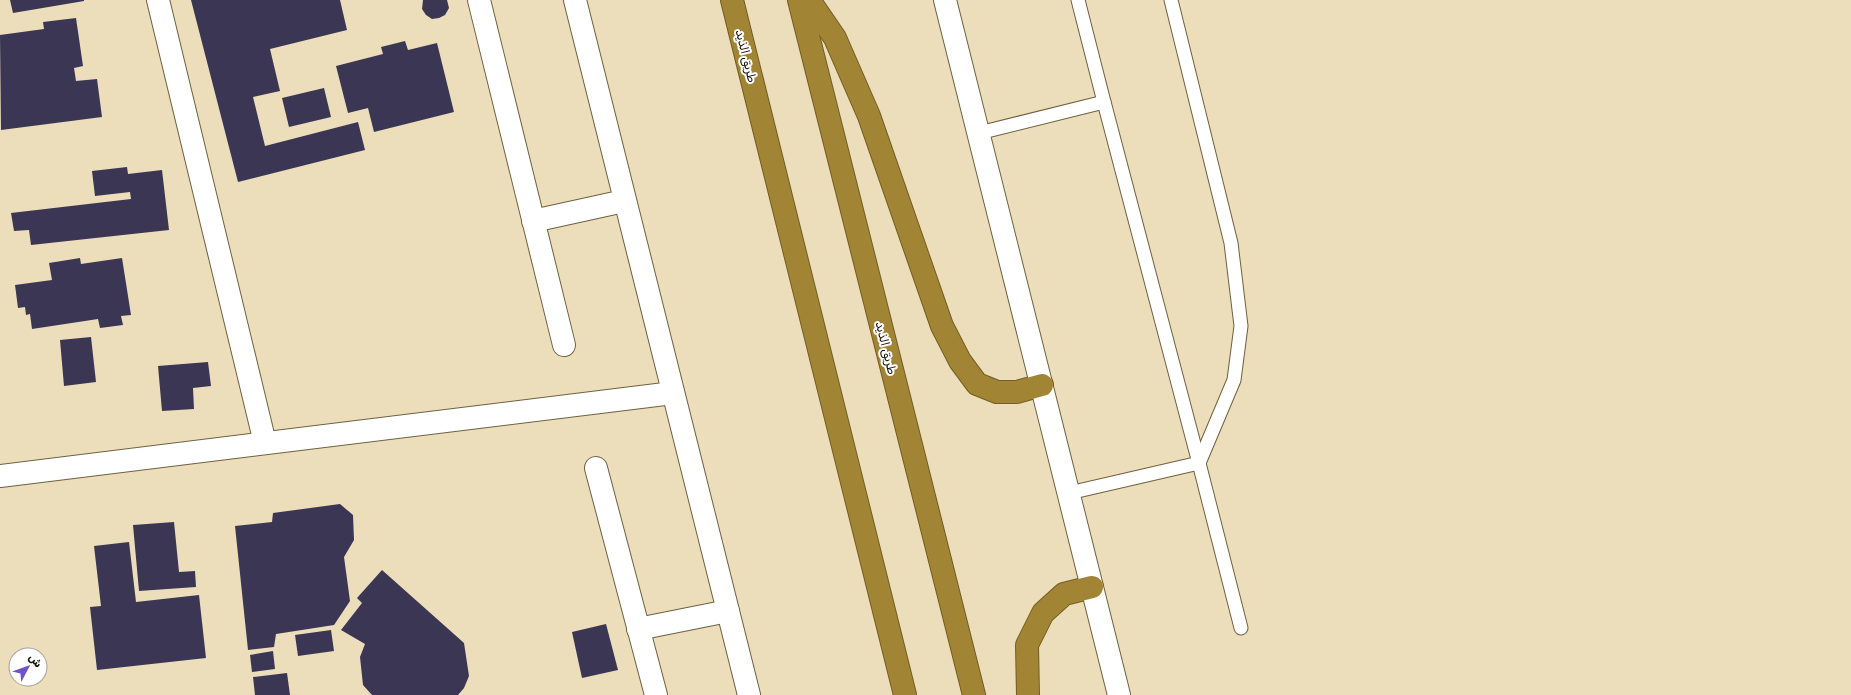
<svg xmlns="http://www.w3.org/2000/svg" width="1851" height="695" font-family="Rubik,'Noto Sans Arabic',sans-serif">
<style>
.building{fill:#3a3653}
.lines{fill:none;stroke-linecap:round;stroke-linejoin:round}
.service-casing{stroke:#6d6141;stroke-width:15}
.minor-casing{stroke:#6d6141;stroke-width:24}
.motorway-casing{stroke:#725d24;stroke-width:24}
.service{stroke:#fff;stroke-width:13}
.minor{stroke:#fff;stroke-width:22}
.motorway{stroke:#a28534;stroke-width:22}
.labels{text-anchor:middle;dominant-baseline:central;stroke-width:4;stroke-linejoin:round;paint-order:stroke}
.street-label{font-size:12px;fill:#191407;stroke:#fff}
</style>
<rect width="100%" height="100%" fill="#ecdeba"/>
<g class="building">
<polygon points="10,0 84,0 84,1 13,13"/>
<polygon points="191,0 340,0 347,30 270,49 280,91 253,97 265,146 358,122 365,150 238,182"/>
<polygon points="423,0 447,0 449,8 445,15 439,18 432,19 426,15 422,9"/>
<polygon points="76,18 83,66 74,68 76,81 97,79 102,117 1,130 0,35 44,29 43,22"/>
<polygon points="405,41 408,50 437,43 454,112 374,132 368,108 348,113 336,66 383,54 381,47"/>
<polygon points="324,88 331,117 289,127 282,98"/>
<polygon points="127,167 128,174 162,170 169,230 31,245 29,230 14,231 11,213 131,199 130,192 95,196 92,171"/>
<polygon points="80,258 81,264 122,258 131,315 121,316 123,325 100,328 98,319 32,329 30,314 26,315 25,307 18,308 15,285 52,280 49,263"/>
<polygon points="91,337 96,382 64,386 60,340"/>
<polygon points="208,362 211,386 193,388 194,409 162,411 158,366"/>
<polygon points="340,504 353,515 354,540 344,557 350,601 334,625 276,634 274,647 248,650 235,526 272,522 273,513"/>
<polygon points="174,522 179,572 195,571 196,587 139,591 133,525"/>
<polygon points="129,542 136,602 199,595 206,658 97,670 90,607 101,606 94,546"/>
<polygon points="382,570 464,643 469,676 464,688 458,695 372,695 363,685 360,657 365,644 341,630 362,603 357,598"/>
<polygon points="606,624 618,670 582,678 572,632"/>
<polygon points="331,630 334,651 298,656 295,635"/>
<polygon points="273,651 275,669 252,672 250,655"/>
<polygon points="287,673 290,695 255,695 253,677"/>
</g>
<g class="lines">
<g class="service-casing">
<g id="service">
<polyline points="1078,0 1104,102"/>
<polyline points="1171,0 1231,243 1241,326 1234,380 1199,463 1241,628"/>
<polyline points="979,133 1104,102 1199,463 1069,493"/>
</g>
</g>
<g class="minor-casing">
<g id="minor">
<polyline points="158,0 265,443"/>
<polyline points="479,0 564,345"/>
<polyline points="575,0 749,695"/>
<polyline points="945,0 1119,695"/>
<polyline points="533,221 624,201"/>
<polyline points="596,468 656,695"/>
<polyline points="0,476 673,393"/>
<polyline points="638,629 728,611"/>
</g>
</g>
<g class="motorway-casing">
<g id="motorway">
<polyline points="732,0 905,695"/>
<polyline points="799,0 974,695"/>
<polyline points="809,0 835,38 869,116 942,326 960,361 977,384 997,392 1017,392 1042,385"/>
<polyline points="1028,695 1027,645 1043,613 1064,594 1092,587"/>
</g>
</g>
<use href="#service" class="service"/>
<use href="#minor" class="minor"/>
<use href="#motorway" class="motorway"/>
</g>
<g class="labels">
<g class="street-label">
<text transform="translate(746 56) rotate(76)">طريق الذيد</text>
<text transform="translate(886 348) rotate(76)">طريق الذيد</text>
</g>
</g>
<g transform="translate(28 667) rotate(49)"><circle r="19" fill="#ffffff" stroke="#a3a19c"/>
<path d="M0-3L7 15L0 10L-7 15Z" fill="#7052cb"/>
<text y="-6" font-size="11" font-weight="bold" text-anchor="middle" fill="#191407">ش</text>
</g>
</svg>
